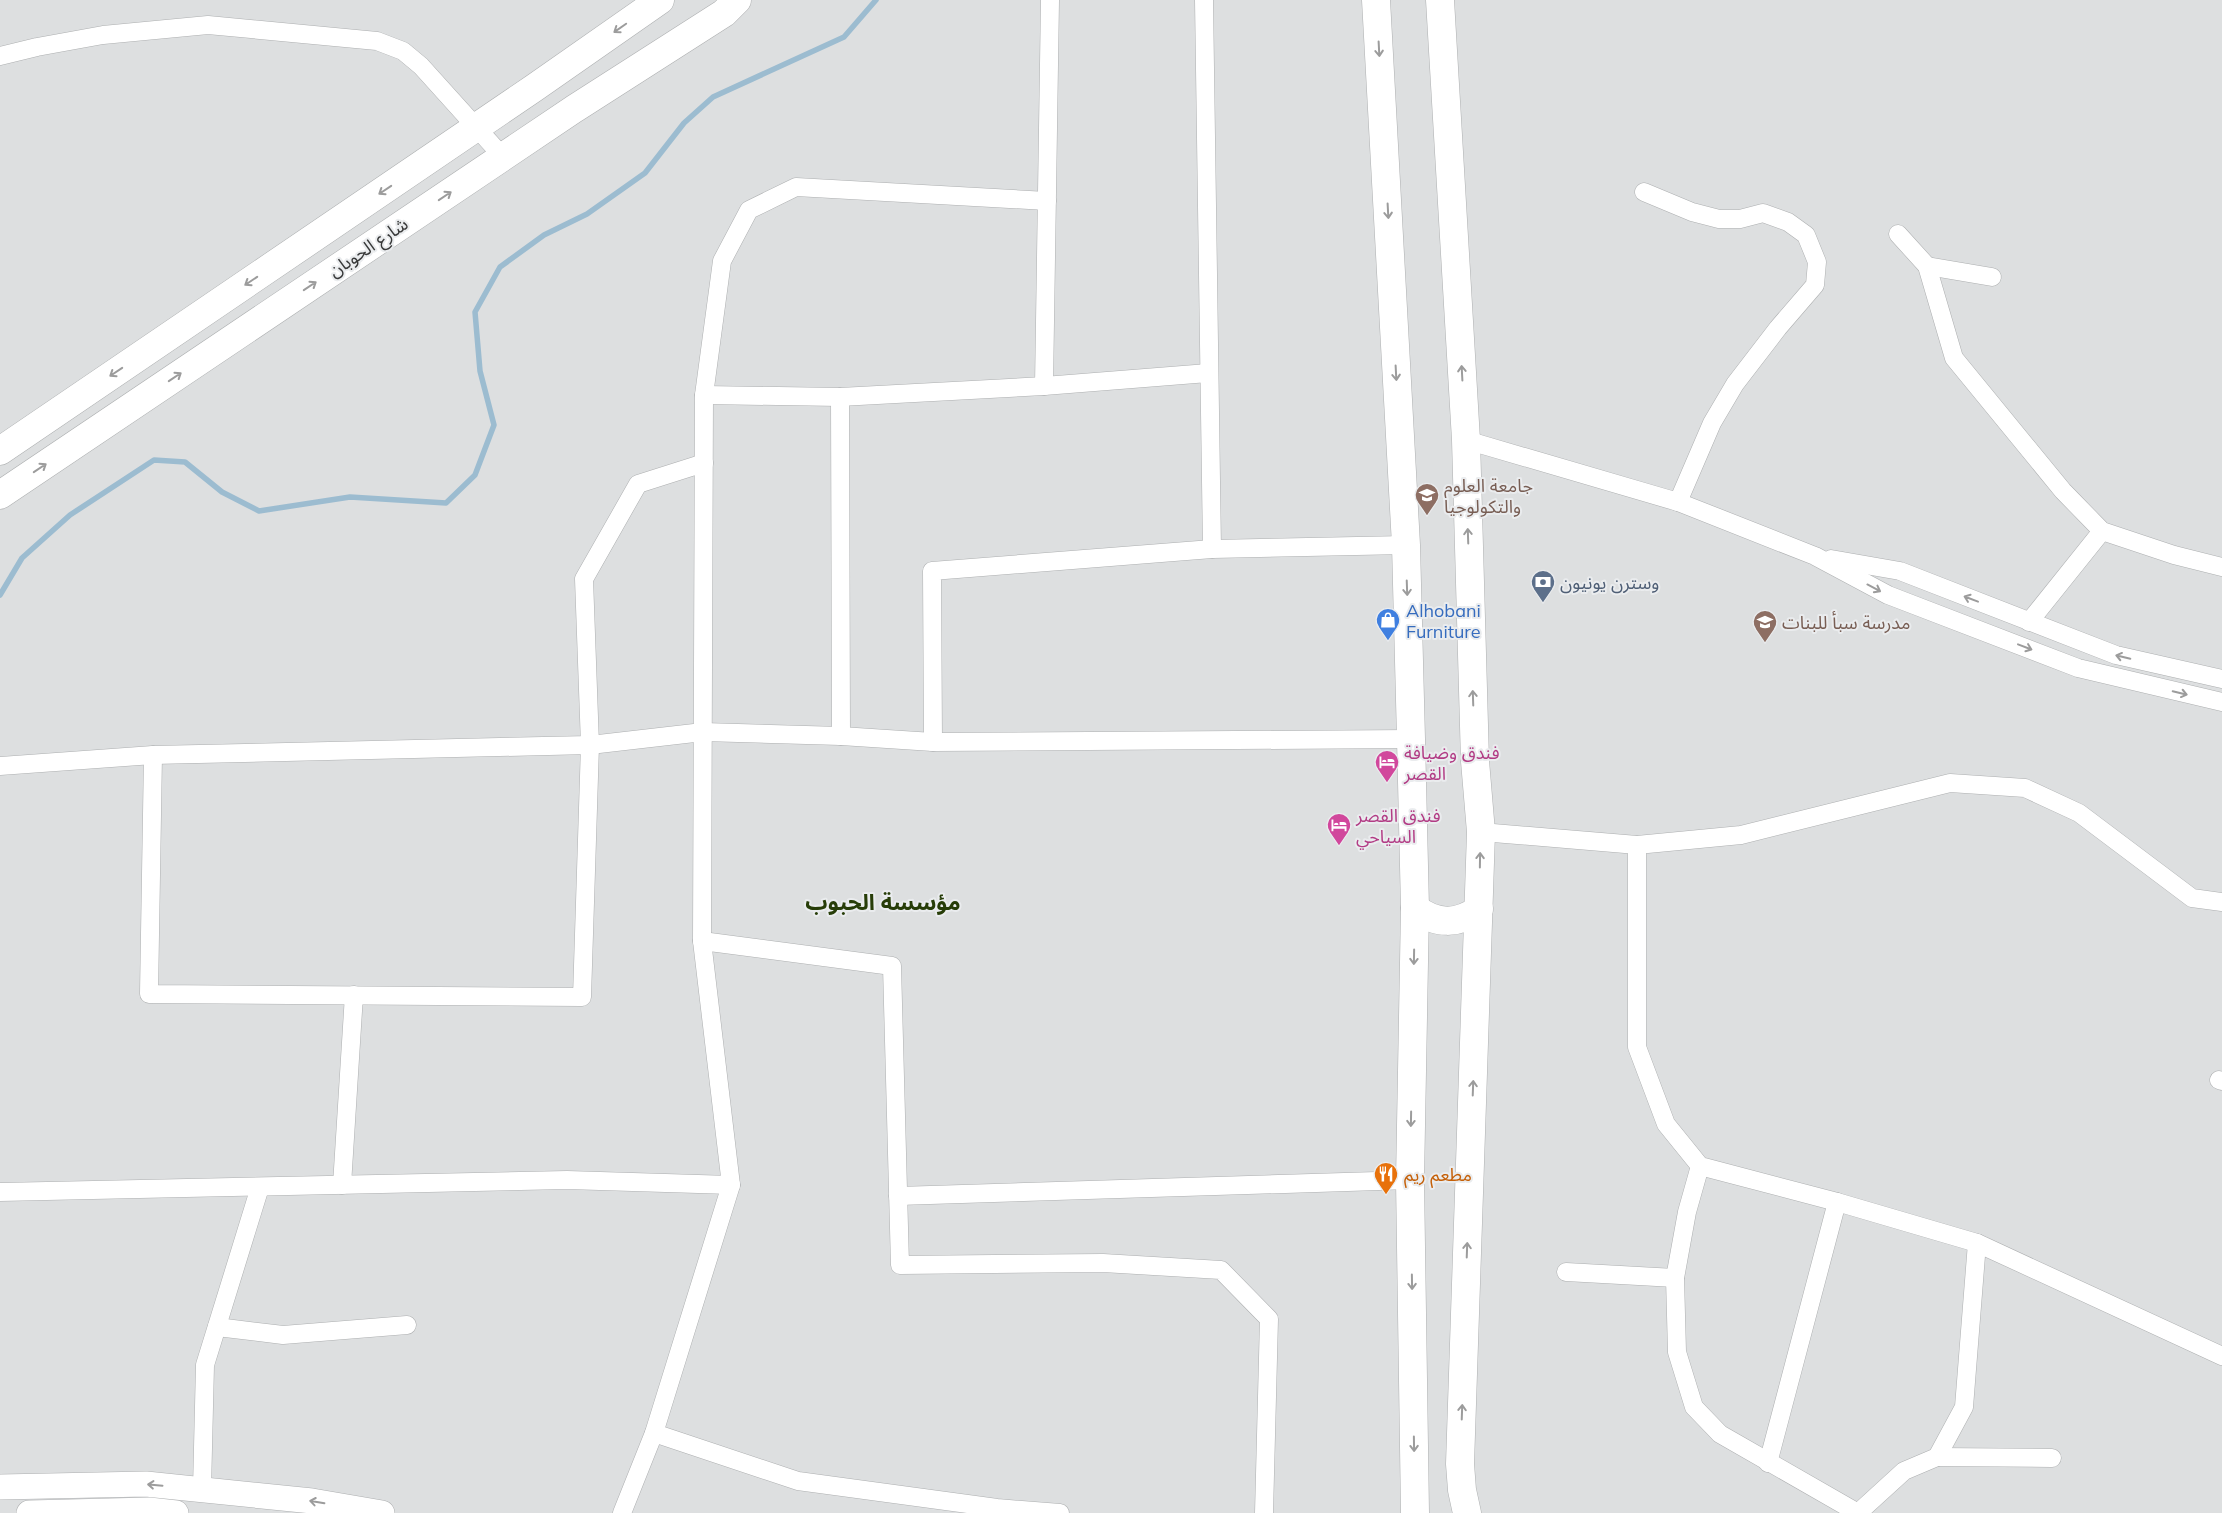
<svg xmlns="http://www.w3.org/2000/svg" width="2222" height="1513" font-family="Mulish,'Noto Sans Arabic',sans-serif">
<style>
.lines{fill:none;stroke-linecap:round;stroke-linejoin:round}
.stream{stroke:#9cbcd0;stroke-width:5.5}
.street-casing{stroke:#adafb0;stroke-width:19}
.secondary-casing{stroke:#adafb0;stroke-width:26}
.primary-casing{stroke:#adafb0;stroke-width:29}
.highway-casing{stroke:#adafb0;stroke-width:29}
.street{stroke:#fff;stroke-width:18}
.secondary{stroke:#fff;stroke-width:25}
.primary{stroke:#fff;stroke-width:28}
.highway{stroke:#fff;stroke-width:28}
.oneway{stroke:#9c9c9c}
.labels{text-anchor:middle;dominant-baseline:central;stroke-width:4;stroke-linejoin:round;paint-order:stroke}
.street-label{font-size:18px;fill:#383939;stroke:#eaecee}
.education-label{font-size:18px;fill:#785e54;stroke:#eaecee;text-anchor:start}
.service-label{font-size:18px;fill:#4e5e75;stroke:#eaecee;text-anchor:start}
.shop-label{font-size:18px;fill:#366cbe;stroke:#eaecee;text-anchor:start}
.hotel-label{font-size:18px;fill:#b23c85;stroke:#eaecee;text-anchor:start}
.food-label{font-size:18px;fill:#c56008;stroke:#eaecee;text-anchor:start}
.district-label{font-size:22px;font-weight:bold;fill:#273d08;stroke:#eaecee}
</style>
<rect width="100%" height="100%" fill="#dddfe0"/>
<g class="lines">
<polyline class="stream" points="0,595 22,558 70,515 154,460 185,462 222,492 259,511 350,497 446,503 475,475 494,425 480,371 475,312 500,267 544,235 587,214 645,173 684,123 713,97 844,37 876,0"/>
<g class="street-casing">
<g id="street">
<polyline points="1204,0 1212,549"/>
<polyline points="0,56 37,47 103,35 208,25 377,41 403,51 421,66 503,157"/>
<polyline points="1644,192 1692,212 1719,219 1740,219 1763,213 1788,222 1806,235 1817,262 1815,285 1778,328 1735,384 1712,423 1678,502"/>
<polyline points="1898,234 1927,266 1954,358 2063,491 2102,531 2174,555 2222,567"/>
<polyline points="1927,266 1992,277"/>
<polyline points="1044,386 1050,0"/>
<polyline points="704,395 840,397 1044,386 1208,373"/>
<polyline points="840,397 841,736"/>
<polyline points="1466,440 1678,502 1815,556 1888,595 2078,668 2222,702"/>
<polyline points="1831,559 1900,571 2116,655 2222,679"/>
<polyline points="2029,622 2102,531"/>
<polyline points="933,742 932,571 1212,549 1406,545"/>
<polyline points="153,755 149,994 582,997 590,745 584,579 638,484 704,463"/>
<polyline points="0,766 153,755 590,745 703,732 841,736 933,742 1411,739"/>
<polyline points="1481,832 1637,845 1741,835 1950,783 2025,788 2079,813 2192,898 2222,902"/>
<polyline points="1637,845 1637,1047 1666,1124 1700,1166 1837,1202 1977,1243 2222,1356"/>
<polyline points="702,941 892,966 900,1265 1103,1263 1221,1270 1269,1319 1264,1513"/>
<polyline points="2219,1080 2222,1081"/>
<polyline points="1700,1166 1687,1212 1675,1278 1677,1352 1694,1407 1720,1434 1858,1513"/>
<polyline points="342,1185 354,995"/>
<polyline points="0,1192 567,1180 731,1185"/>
<polyline points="898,1196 1410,1180"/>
<polyline points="1566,1272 1675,1278"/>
<polyline points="217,1327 283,1335 407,1325"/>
<polyline points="654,1433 798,1481 997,1508 1060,1513"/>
<polyline points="1937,1457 2052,1458"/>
<polyline points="1768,1463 1837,1202"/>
<polyline points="202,1489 205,1365 260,1187"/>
<polyline points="622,1513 654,1433 731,1185 702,941 704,395 722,261 749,210 796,187 1047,201"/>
<polyline points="1858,1513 1904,1471 1937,1457 1964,1407 1977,1243"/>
</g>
</g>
<g class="secondary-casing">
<g id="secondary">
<polyline points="0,1487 146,1484 312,1501 382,1513"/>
<polyline points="29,1513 149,1510 176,1513"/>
</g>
</g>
<g class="primary-casing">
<g id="primary">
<polyline points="1376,0 1406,545 1411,739 1415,908 1410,1180 1415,1513"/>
<polyline points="1440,0 1466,440 1475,761 1481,832 1460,1464 1462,1490 1467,1513"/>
<path d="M 1415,908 C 1436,925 1458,925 1479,909"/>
</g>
</g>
<g class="highway-casing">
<g id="highway">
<polyline points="0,451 534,88 660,0"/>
<polyline points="0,495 574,109 724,13 737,0"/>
</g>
</g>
<use href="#street" class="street"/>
<use href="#secondary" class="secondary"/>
<use href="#primary" class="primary"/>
<use href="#highway" class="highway"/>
</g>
<defs><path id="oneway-shaft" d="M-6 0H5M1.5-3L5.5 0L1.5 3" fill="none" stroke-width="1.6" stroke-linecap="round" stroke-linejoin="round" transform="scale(1.25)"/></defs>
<g class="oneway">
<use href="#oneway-shaft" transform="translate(620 28) rotate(145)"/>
<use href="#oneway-shaft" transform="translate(1379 49) rotate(87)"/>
<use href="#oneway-shaft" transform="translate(385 190) rotate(146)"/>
<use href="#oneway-shaft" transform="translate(445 196) rotate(-34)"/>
<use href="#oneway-shaft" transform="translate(1388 211) rotate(87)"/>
<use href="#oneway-shaft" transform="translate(251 281) rotate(146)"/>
<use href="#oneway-shaft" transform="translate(310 286) rotate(-34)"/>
<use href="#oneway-shaft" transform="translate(116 372) rotate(146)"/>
<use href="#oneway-shaft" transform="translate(1396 373) rotate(87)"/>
<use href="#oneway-shaft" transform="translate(1462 373) rotate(-93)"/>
<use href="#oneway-shaft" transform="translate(175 377) rotate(-34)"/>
<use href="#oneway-shaft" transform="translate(40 468) rotate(-34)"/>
<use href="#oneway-shaft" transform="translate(1468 536) rotate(-92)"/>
<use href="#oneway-shaft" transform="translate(1407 588) rotate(88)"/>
<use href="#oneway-shaft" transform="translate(1874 588) rotate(28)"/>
<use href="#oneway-shaft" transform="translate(1971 599) rotate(-159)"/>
<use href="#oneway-shaft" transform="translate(2025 647) rotate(21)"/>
<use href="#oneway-shaft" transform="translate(2123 657) rotate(-167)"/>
<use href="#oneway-shaft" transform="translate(2180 693) rotate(13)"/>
<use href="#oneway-shaft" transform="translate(1473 698) rotate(-92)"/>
<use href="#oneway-shaft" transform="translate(1480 860) rotate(-89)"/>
<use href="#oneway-shaft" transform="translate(1414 957) rotate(91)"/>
<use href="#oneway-shaft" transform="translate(1473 1088) rotate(-88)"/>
<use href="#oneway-shaft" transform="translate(1411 1119) rotate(91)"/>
<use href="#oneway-shaft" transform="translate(1467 1250) rotate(-88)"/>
<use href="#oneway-shaft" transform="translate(1412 1282) rotate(89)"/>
<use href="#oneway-shaft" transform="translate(1462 1412) rotate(-88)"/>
<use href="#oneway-shaft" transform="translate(1414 1444) rotate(89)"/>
<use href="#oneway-shaft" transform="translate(155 1485) rotate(-175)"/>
<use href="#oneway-shaft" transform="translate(317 1502) rotate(-171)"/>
</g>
<defs>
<g id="university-pin" transform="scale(1.25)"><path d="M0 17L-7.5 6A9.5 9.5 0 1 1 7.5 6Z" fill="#8d6e63" stroke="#eaecee"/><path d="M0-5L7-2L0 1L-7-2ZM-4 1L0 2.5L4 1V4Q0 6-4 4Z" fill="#fff"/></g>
<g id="bank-pin" transform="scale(1.25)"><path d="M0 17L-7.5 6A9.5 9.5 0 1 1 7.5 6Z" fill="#5c6f8a" stroke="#eaecee"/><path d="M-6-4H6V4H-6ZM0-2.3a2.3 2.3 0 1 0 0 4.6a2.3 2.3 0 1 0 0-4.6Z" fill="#fff"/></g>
<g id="shop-pin" transform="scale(1.25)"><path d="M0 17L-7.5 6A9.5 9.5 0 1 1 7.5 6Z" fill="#3f7fe0" stroke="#eaecee"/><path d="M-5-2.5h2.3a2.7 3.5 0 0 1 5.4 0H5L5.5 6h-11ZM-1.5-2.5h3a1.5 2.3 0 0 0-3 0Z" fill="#fff"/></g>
<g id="school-pin" transform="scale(1.25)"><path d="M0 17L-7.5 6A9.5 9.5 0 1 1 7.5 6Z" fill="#8d6e63" stroke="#eaecee"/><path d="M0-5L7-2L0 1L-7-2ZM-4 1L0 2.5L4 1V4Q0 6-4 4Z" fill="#fff"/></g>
<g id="hotel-pin" transform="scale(1.25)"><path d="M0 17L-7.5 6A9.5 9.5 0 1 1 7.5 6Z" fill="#d1479c" stroke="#eaecee"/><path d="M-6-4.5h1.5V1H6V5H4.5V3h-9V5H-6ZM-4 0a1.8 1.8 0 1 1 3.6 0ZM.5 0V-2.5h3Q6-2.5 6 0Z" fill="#fff"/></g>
<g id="restaurant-pin" transform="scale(1.25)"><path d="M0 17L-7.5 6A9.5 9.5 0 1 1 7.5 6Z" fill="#e8710a" stroke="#eaecee"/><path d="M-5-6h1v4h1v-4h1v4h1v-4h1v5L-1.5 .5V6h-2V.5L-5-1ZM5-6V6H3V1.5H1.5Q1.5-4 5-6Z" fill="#fff"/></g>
</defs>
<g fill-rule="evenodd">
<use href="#university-pin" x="1427" y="495"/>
<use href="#bank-pin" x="1543" y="582"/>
<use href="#shop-pin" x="1388" y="620"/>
<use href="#school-pin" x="1765" y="622"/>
<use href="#hotel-pin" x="1387" y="762"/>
<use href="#hotel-pin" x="1339" y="825"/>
<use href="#restaurant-pin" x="1386" y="1174"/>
</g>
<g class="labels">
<g class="street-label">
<text transform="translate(368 247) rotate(-34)">شارع الحوبان</text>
</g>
<g class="education-label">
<text x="1444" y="485">جامعة العلوم<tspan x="1444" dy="21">والتكولوجيا</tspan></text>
<text x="1782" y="622">مدرسة سبأ للبنات</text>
</g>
<g class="service-label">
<text x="1560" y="582">وسترن يونيون</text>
</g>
<g class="shop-label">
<text x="1406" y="610">Alhobani<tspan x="1406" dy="21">Furniture</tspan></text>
</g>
<g class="hotel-label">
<text x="1404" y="752">فندق وضيافة<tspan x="1404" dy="21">القصر</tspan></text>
<text x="1356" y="815">فندق القصر<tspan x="1356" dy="21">السياحي</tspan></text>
</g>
<g class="food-label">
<text x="1404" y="1174">مطعم ريم</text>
</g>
<g class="district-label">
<text x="883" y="902">مؤسسة الحبوب</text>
</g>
</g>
</svg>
